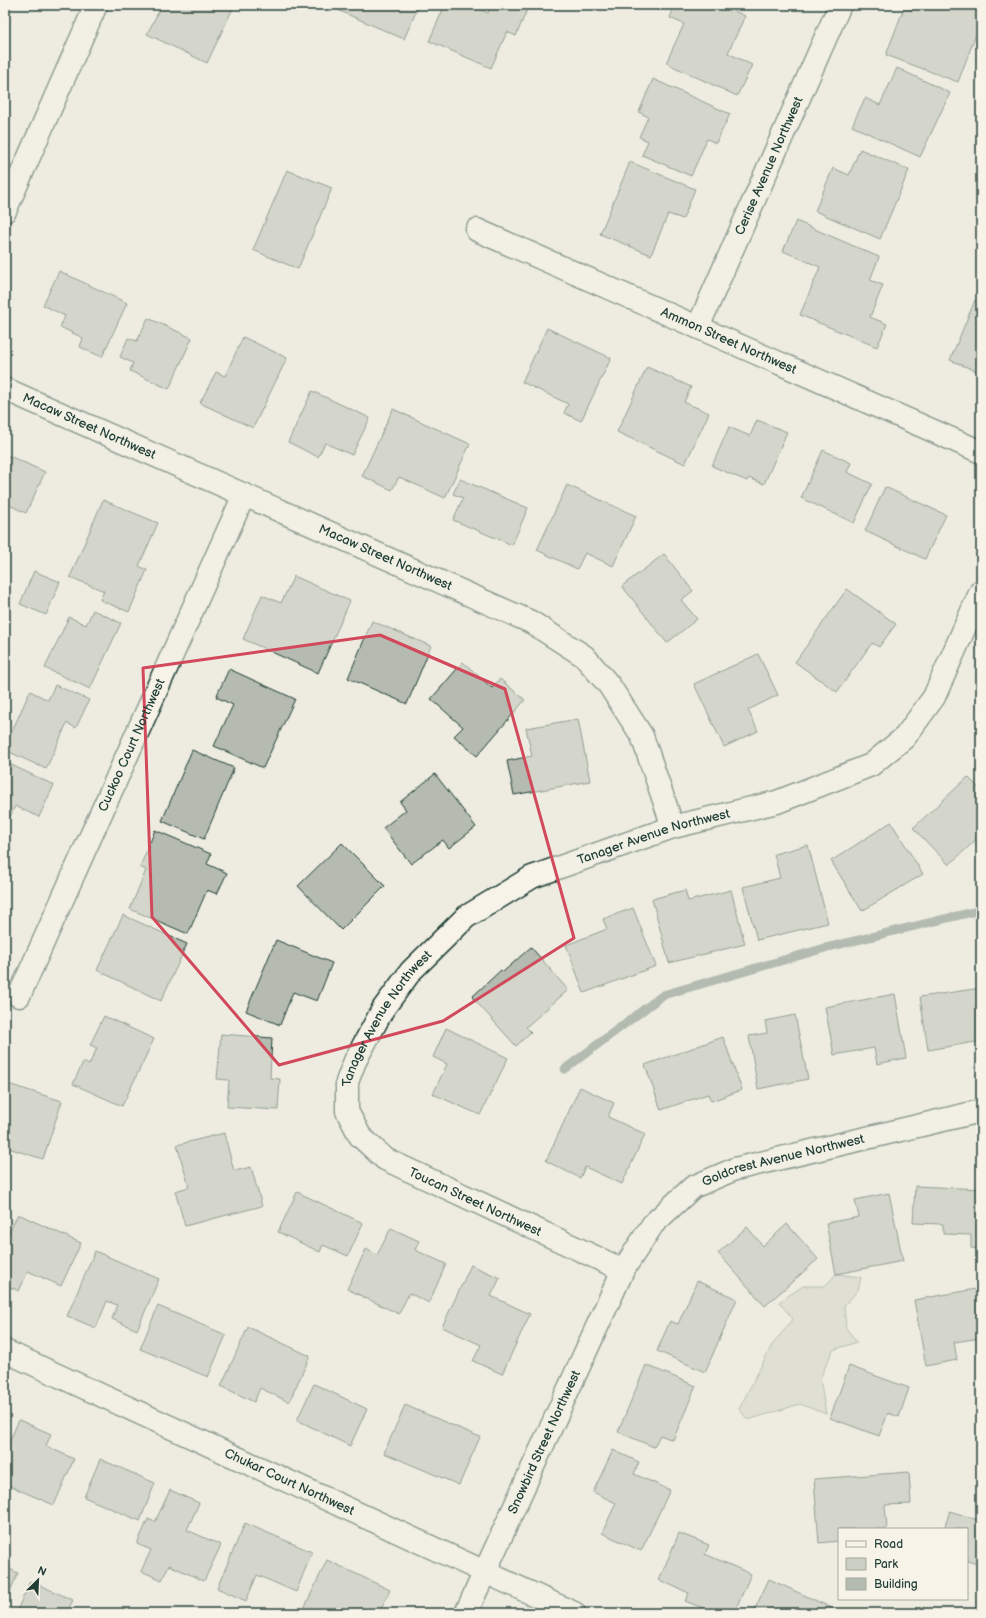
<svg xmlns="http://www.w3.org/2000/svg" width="986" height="1618" font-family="'Balsamiq Sans',sans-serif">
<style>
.green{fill:#cccfc4;stroke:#76867c}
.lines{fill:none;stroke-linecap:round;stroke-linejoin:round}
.stream{stroke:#6c7e74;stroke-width:9}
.building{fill:#b5bbb0;stroke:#1f3d34}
.street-casing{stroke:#1f3d34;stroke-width:25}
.street{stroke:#f7f3e8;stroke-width:22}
.marked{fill:none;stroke:#d1495b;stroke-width:3;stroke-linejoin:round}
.labels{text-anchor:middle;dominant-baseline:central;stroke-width:3;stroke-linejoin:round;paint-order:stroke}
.street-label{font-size:13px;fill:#1f3d34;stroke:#f7f3e8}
</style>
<rect width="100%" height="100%" fill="#eeece1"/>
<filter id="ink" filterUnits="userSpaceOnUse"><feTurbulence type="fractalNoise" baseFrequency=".025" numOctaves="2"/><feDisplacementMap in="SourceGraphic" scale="8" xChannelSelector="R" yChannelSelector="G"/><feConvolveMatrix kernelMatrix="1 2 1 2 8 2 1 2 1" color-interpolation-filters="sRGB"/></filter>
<g filter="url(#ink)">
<polygon class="green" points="836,1274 861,1277 858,1290 844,1306 846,1328 857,1342 833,1350 820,1378 826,1414 800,1404 748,1420 739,1409 772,1345 793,1319 779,1302 803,1286 825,1286"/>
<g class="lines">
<polyline class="stream" points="565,1069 663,995 825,948 981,910"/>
</g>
<g class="building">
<polygon points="162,5 234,6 207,63 147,34"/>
<polygon points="326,5 419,5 404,39"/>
<polygon points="445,5 470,5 488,13 491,5 529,5 516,36 507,32 491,68 429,41"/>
<polygon points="675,5 722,5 745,16 728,53 752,65 737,96 666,63 684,24 670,18"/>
<polygon points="914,5 981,5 981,21 958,82 886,55 904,8 912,11"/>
<polygon points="897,68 950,93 920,157 852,126 865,98 880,105"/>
<polygon points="653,79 730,114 716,143 707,139 691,176 642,155 648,141 639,137 648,117 639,112"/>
<polygon points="860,149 909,170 880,239 815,211 833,168 849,175"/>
<polygon points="630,162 695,189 683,219 668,214 651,255 600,234"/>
<polygon points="287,170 332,188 298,269 253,250"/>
<polygon points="796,221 879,257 870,280 883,285 870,317 887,324 877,347 800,315 820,267 783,251"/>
<polygon points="59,271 127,303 102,357 80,347 83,338 60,327 65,316 43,305"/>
<polygon points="975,300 981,302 981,373 950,360"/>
<polygon points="148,318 192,338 169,389 130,371 133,363 120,357 128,338 137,341"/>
<polygon points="547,328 611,358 581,421 564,413 568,404 522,382"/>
<polygon points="243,337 287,358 253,428 200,403 216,372 225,376"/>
<polygon points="647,367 691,387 684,402 709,413 685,464 617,432"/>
<polygon points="312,391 370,418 352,455 325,443 318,457 288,442"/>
<polygon points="393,409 470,444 445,498 399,477 392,490 362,476"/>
<polygon points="757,420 787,432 764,484 749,478 747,481 712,466 729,427 750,436"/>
<polygon points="823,450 851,463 847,472 872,484 854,523 801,498"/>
<polygon points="5,454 45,472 26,513 5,503"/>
<polygon points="460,479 528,508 512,545 453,520 463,498 453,494"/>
<polygon points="567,485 636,516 613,566 585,553 577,569 537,550"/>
<polygon points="885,487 946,515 925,559 865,531"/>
<polygon points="103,500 158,523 139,566 147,570 129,612 100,600 104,591 70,577"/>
<polygon points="664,554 693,591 681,600 697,619 667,643 622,586"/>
<polygon points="34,571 60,582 46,615 20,604"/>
<polygon points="294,576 350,601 318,673 243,639 262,595 281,603"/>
<polygon points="847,589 896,624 879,647 872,643 837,692 795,662"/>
<polygon points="93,610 121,623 90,689 45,668 69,617 86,625"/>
<polygon points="372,621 431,646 407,704 348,678"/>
<polygon points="758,654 778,695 748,710 758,731 724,747 694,684"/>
<polygon points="463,662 492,688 500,679 525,700 477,756 454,736 463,727 431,699"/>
<polygon points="229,669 295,699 263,768 214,746 233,705 216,697"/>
<polygon points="55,685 89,700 76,728 67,723 46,769 5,750 5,747 30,691 48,700"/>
<polygon points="578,719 590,781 514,795 507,761 532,756 526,728"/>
<polygon points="192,750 234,768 204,839 162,821"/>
<polygon points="5,762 54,785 39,817 15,806 5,828"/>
<polygon points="435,774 476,827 449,848 443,840 411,864 383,828 406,810 400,802"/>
<polygon points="968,777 981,790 981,835 949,865 913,828"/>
<polygon points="891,822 923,874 862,911 831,861"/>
<polygon points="155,830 211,854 207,864 227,873 217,894 207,890 188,934 130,909 146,870 140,867"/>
<polygon points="342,843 385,886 341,930 298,886"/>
<polygon points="808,845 828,923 757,940 743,887 780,878 774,854"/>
<polygon points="685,890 688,901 731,890 745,944 669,963 652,899"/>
<polygon points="633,908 656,966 584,993 566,945 607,929 603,919"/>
<polygon points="123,915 187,944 161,1001 97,970"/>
<polygon points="276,940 332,963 317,1001 293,992 280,1025 246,1011"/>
<polygon points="531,947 568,990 526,1027 531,1032 516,1046 472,997 501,970 503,972"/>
<polygon points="981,988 981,1041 928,1050 920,997"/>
<polygon points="895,994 906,1058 877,1064 874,1048 834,1055 825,1007"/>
<polygon points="795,1015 808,1079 758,1089 749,1036 767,1033 765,1021"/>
<polygon points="104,1016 154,1039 122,1106 73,1084 83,1062 89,1065 97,1048 90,1045"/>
<polygon points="446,1028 508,1058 480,1115 433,1094 447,1064 433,1057"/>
<polygon points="221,1034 272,1038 270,1078 280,1079 278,1110 227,1107 229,1080 217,1079"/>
<polygon points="723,1037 742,1090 711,1101 708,1094 661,1110 645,1065"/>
<polygon points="5,1083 62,1101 43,1159 5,1147"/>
<polygon points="580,1087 614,1103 608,1117 645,1134 622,1184 585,1167 580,1178 546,1161"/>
<polygon points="224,1133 234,1171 251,1167 262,1206 185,1226 175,1191 189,1187 177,1145"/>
<polygon points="915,1186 981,1189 981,1249 971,1248 971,1235 943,1234 943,1224 913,1223"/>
<polygon points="297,1192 363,1223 348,1256 323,1245 320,1252 278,1232"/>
<polygon points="889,1193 903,1261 836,1274 826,1223 859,1217 855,1200"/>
<polygon points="18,1214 81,1243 61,1286 28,1271 19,1291 5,1285 5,1241"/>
<polygon points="787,1224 818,1259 765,1306 718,1253 747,1227 763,1246"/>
<polygon points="391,1228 419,1241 415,1250 446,1264 429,1303 409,1293 399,1314 347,1289 366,1249 377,1255"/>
<polygon points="95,1251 159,1279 137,1330 112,1319 117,1305 107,1301 96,1328 67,1316"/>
<polygon points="471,1265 500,1278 491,1296 530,1314 502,1374 473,1361 481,1345 442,1327"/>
<polygon points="697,1281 737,1299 705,1372 657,1351 670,1321 678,1324"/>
<polygon points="981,1288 981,1338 954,1342 957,1360 926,1366 914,1300"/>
<polygon points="158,1306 226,1335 208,1377 140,1349"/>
<polygon points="248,1327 310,1356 289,1402 260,1388 254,1402 221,1386"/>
<polygon points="646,1365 696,1386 673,1440 660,1435 654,1447 618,1432"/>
<polygon points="849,1366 909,1388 899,1417 888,1413 879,1436 830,1418"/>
<polygon points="314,1384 367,1409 350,1446 297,1420"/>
<polygon points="405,1405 480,1437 459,1485 384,1453"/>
<polygon points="19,1420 51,1434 46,1446 74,1459 54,1505 5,1484 5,1451"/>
<polygon points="613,1450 639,1462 634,1474 670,1490 641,1551 602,1533 616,1503 593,1492"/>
<polygon points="100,1459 155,1483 140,1521 84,1497"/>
<polygon points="909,1472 911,1504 885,1505 887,1529 839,1529 839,1541 819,1543 814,1479"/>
<polygon points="170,1490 199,1503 187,1530 221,1545 204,1581 169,1565 162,1580 141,1571 151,1550 137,1544 148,1519 155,1522"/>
<polygon points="950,1511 981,1521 981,1565 967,1561 967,1529 944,1529"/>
<polygon points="245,1523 312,1552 296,1592 257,1575 246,1601 217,1588"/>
<polygon points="679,1533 709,1545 705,1554 751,1574 734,1613 715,1613 685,1601 689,1593 659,1580"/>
<polygon points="327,1560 390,1590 379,1613 302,1613"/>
<polygon points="5,1567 18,1573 5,1603"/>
<polygon points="769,1579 843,1613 753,1613"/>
<polygon points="30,1581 73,1600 68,1610 76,1613 16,1613"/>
</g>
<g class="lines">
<g class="street-casing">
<g id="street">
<polyline points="5,211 96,5"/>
<path id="s1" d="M 477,230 L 981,452"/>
<path id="s2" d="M 698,327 L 840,5"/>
<path id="s3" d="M 5,389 L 531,622 L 584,656 L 609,685 L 642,736 L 673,827"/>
<path id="s4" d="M 19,996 L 244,495"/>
<path id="s5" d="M 623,1270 L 385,1159 L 360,1136 L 347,1111 L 347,1082 L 355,1061 L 383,1009 L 411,971 L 466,917 L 532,877 L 673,827 L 777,802 L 871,765 L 905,737 L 934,697 L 981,591"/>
<path id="s6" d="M 5,1351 L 574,1613"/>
<path id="s7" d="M 466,1613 L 623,1270 L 653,1224 L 693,1187 L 735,1169 L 981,1111"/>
</g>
</g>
<use href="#street" class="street"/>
</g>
</g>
<path d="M0 0H986V1618H0ZM 380,635 L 505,689 L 574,938 L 443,1021 L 279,1065 L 152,917 L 143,668 Z" fill="#eeece1" fill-opacity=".55" fill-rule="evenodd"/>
<path class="marked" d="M 380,635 L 505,689 L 574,938 L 443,1021 L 279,1065 L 152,917 L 143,668 Z"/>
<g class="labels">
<g class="street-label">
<text stroke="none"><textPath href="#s2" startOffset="176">Cerise Avenue Northwest</textPath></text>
<text stroke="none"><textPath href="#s1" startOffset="275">Ammon Street Northwest</textPath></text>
<text stroke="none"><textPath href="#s3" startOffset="92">Macaw Street Northwest</textPath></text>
<text stroke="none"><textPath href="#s3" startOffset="416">Macaw Street Northwest</textPath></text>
<text stroke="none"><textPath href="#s4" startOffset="275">Cuckoo Court Northwest</textPath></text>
<text stroke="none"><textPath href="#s5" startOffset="765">Tanager Avenue Northwest</textPath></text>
<text stroke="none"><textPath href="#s5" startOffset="429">Tanager Avenue Northwest</textPath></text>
<text stroke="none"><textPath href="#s7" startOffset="581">Goldcrest Avenue Northwest</textPath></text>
<text transform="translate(475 1202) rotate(25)">Toucan Street Northwest</text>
<text stroke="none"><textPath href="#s7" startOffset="188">Snowbird Street Northwest</textPath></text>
<text stroke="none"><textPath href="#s6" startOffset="313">Chukar Court Northwest</textPath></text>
</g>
</g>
<rect width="986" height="1618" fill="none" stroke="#f7f3e8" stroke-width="20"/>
<rect x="10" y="10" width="966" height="1598" fill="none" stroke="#1f3d34" stroke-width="1.5" filter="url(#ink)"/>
<rect x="838" y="1528" width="130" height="72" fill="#f7f3e8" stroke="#a1aaa0"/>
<rect x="846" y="1541" width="20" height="6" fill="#f7f3e8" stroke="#a1aaa0"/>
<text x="874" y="1548" font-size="12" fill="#1f3d34">Road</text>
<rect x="846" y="1558" width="20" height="12" fill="#cccfc4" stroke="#a1aaa0"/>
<text x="874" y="1568" font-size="12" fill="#1f3d34">Park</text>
<rect x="846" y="1578" width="20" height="12" fill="#b5bbb0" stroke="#a1aaa0"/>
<text x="874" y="1588" font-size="12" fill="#1f3d34">Building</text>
<g transform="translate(38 1580) rotate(24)" stroke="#f7f3e8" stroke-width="3" paint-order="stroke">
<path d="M0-3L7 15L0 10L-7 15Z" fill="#1f3d34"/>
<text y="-6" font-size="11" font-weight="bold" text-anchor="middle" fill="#1f3d34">N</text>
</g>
</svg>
